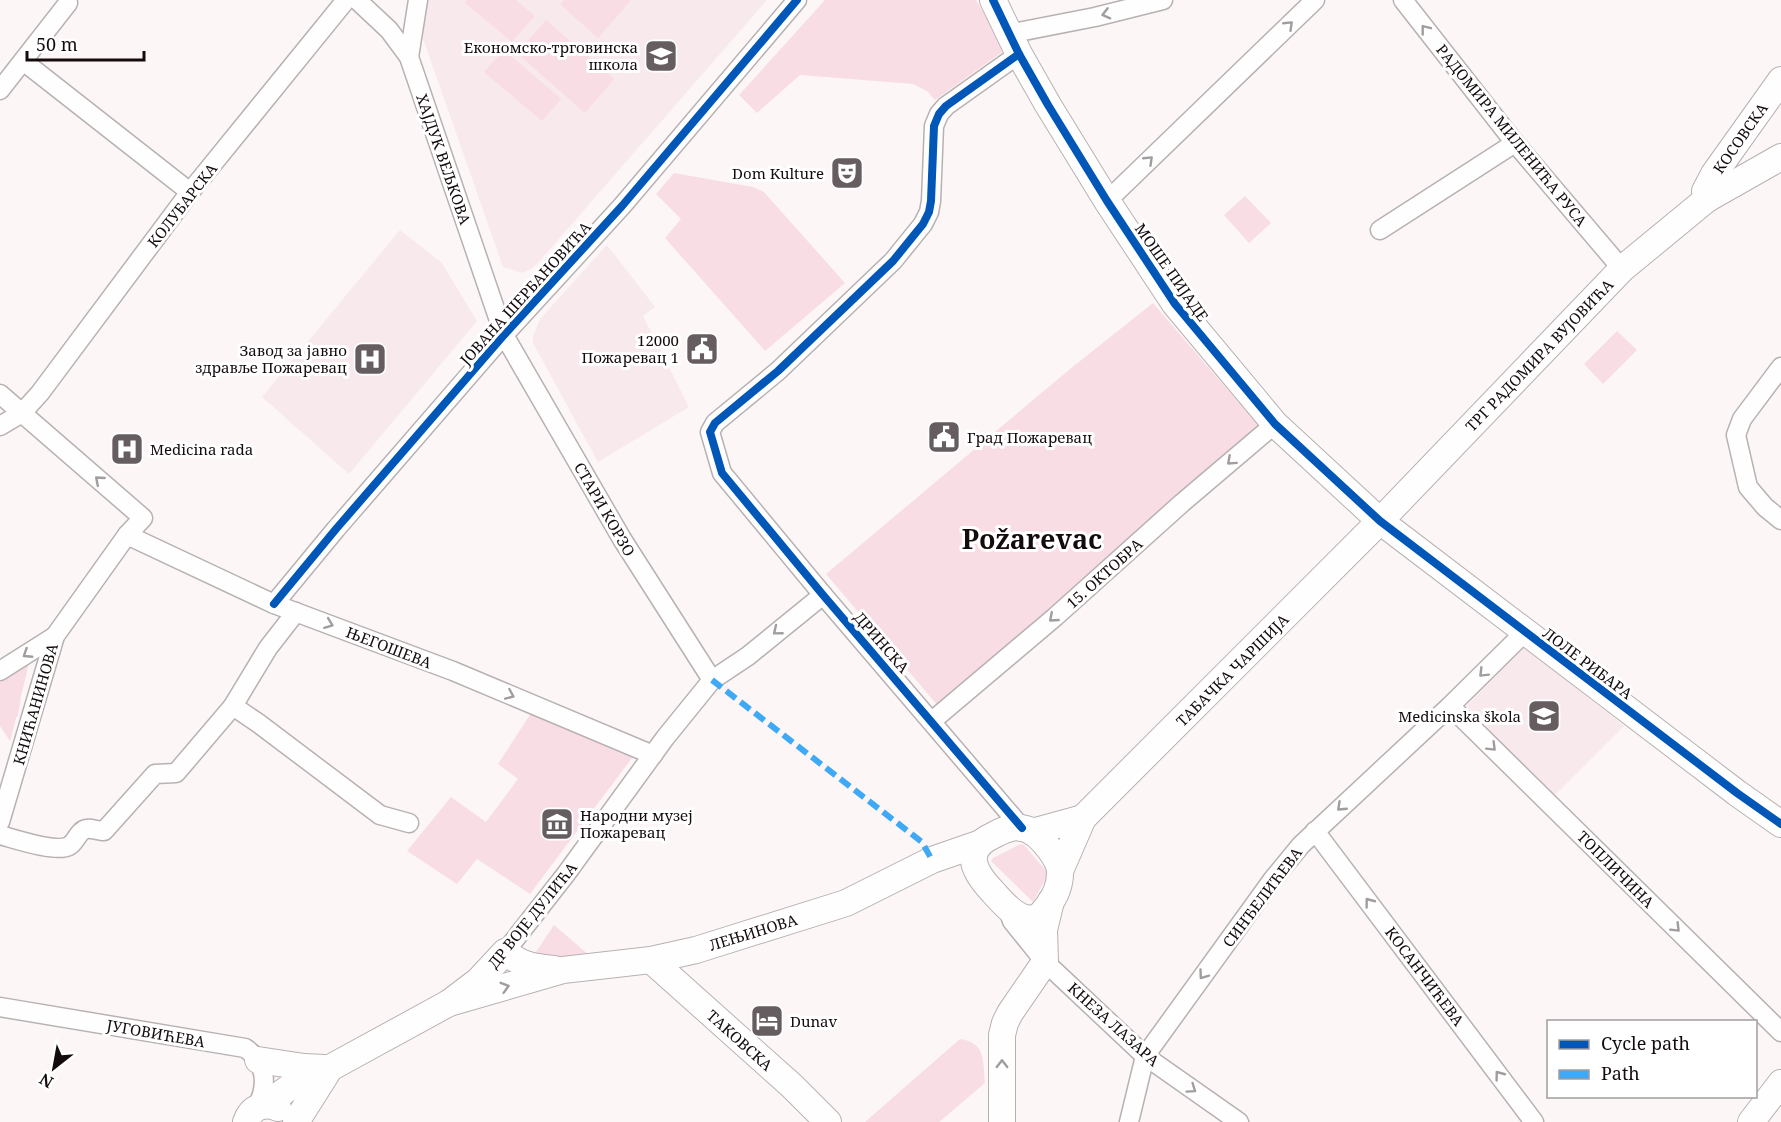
<svg xmlns="http://www.w3.org/2000/svg" width="1781" height="1122" font-family="'Noto Serif',serif">
<style>
.built{fill:#f8e9ec}
.green{fill:#f9dde4}
.lines{fill:none;stroke-linecap:round;stroke-linejoin:round}
.street-casing{stroke:#b8b1b2;stroke-width:21}
.secondary-casing{stroke:#b8b1b2;stroke-width:28}
.street{stroke:#fffefe;stroke-width:18}
.secondary{stroke:#fffefe;stroke-width:26}
.quiet{stroke:#3fa9f5;stroke-width:6;stroke-dasharray:12 6;stroke-linecap:butt}
.cycleway-casing{stroke:#fff;stroke-width:11}
.cycleway{stroke:#0057b8;stroke-width:8}
.oneway{stroke:#a19d9e}
.labels{text-anchor:middle;dominant-baseline:central;stroke-width:6;stroke-linejoin:round;paint-order:stroke}
.poi-label{font-size:15px;fill:#140b0d;stroke:#fff;text-anchor:end}
.street-label{font-size:15px;fill:#140b0d;stroke:#fff}
.town-label{font-size:27px;font-weight:bold;fill:#140b0d;stroke:#fff}
</style>
<rect width="100%" height="100%" fill="#fcf6f7"/>
<g class="built">
<polygon points="424,0 767,0 537,264 531,269 522,273 503,267 420,30"/>
<polygon points="400,230 441,262 477,321 349,474 262,397"/>
<polygon points="607,245 655,307 643,316 689,407 598,462 533,343 533,336 540,319"/>
<polygon points="1523,646 1624,726 1553,797 1467,706"/>
</g>
<g class="green">
<polygon points="467,0 516,0 535,16 512,42 465,3"/>
<polygon points="564,0 631,0 598,38 560,4"/>
<polygon points="825,0 976,0 1005,50 935,100 927,91 913,84 800,75 757,113 739,95"/>
<polygon points="546,20 614,79 585,113 517,53"/>
<polygon points="504,50 561,99 542,121 484,72"/>
<polygon points="674,173 753,187 764,192 845,283 765,351 665,238 681,219 656,194"/>
<polygon points="1245,196 1271,223 1249,243 1224,215"/>
<polygon points="1153,303 1258,425 1109,561 938,706 826,574 1070,369"/>
<polygon points="1617,331 1637,350 1603,384 1584,364"/>
<polygon points="29,663 21,696 18,716 16,718 10,741 0,726 0,682"/>
<polygon points="531,713 630,751 632,758 530,894 477,859 457,884 407,851 451,797 486,822 518,779 498,764"/>
<polygon points="1021,844 1024,845 1047,872 1047,876 1033,902 991,861 993,858"/>
<polygon points="554,925 590,956 532,958"/>
<path d="M 960,1039 C 986,1042 983,1062 985,1083 L 939,1122 L 865,1122 Z"/>
</g>
<g class="lines">
<g class="street-casing">
<g id="street">
<polyline points="357,0 389,30 409,57 504,335 622,539 712,680"/>
<polyline points="1403,0 1515,143 1622,269"/>
<polyline points="1008,34 1095,17 1163,0"/>
<polyline points="1019,54 946,106 939,114 934,126 931,201 929,212 923,224 893,261 778,371 715,423 710,432 722,473 823,595 1022,828"/>
<polyline points="409,57 418,0"/>
<polyline points="23,61 190,192"/>
<polyline points="0,90 68,3"/>
<polyline points="1107,201 1315,0"/>
<polyline points="1380,230 1515,143"/>
<polyline points="1781,367 1742,419 1736,435 1748,487 1765,507 1781,520"/>
<polyline points="0,394 143,518 127,535 55,636 0,822"/>
<polyline points="0,426 22,413 40,393 190,192 346,0"/>
<polyline points="127,535 274,604 453,671 653,755"/>
<polyline points="274,604 336,529 504,335 622,206 797,0"/>
<polyline points="0,671 55,636"/>
<polyline points="233,706 258,723 380,815 409,823"/>
<polyline points="1450,706 1781,1032"/>
<polyline points="932,721 1055,617 1182,503 1275,424"/>
<polyline points="1315,831 1534,1122"/>
<path d="M 0,835 C 15,839 56,853 69,846 C 76,842 78,831 86,829 C 91,828 99,831 104,831 L 155,774 L 176,773 L 233,706 L 268,648 L 296,612"/>
<polyline points="1008,910 1012,921 1045,962 1145,1056 1239,1122"/>
<polyline points="505,952 566,874 665,738 712,680 748,656 823,595"/>
<path d="M 0,1007 L 245,1048 C 267,1063 268,1085 257,1107"/>
<polyline points="1129,1122 1145,1056 1273,879 1301,845 1450,706 1525,632"/>
</g>
</g>
<g class="secondary-casing">
<g id="secondary">
<polyline points="993,0 1019,54 1048,105 1107,201 1175,304 1275,424 1380,521 1737,793 1781,824"/>
<polyline points="1707,199 1705,191 1714,174 1781,80"/>
<path d="M 1016,827 C 1020,828 1025,828 1029,830 C 1041,836 1061,860 1060,873 C 1060,885 1055,897 1047,907 C 1043,912 1040,917 1034,918 C 1018,922 1002,902 993,892 C 974,872 961,850 994,835 C 1001,831 1008,828 1016,827 Z"/>
<polyline points="1032,832 1083,818"/>
<polyline points="1060,871 1083,818 1380,521 1622,269 1707,199 1781,157"/>
<polyline points="651,960 792,1086 828,1122"/>
<polyline points="449,1003 563,970 651,960 696,950 846,903 932,860 981,843"/>
<polyline points="258,1060 304,1067 324,1068"/>
<path d="M 265,1105 L 297,1082 L 330,1068 L 449,1003 L 478,981 L 505,952 C 523,966 533,967 554,969"/>
<path d="M 246,1122 C 251,1107 264,1102 278,1108"/>
<polyline points="296,1122 330,1068"/>
<polyline points="1002,1122 1002,1035 1005,1023 1010,1013 1045,962 1044,930 1051,901"/>
<polyline points="1751,1122 1781,1083"/>
</g>
</g>
<use href="#street" class="street"/>
<use href="#secondary" class="secondary"/>
<polyline class="quiet" points="712,680 922,842 932,860"/>
<g class="cycleway-casing">
<g id="cycleway">
<polyline points="993,0 1019,54 1048,105 1107,201 1175,304 1275,424 1380,521 1737,793 1781,824"/>
<polyline points="1019,54 946,106 939,114 934,126 931,201 929,212 923,224 893,261 778,371 715,423 710,432 722,473 823,595 1022,828"/>
<polyline points="274,604 336,529 504,335 622,206 797,0"/>
</g>
</g>
<use href="#cycleway" class="cycleway"/>
</g>
<defs><path id="oneway-chevron" d="M-2-3.5L2.5 0L-2 3.5" fill="none" stroke-width="1.6" stroke-linecap="round" stroke-linejoin="round" transform="scale(1.5)"/></defs>
<g class="oneway">
<use href="#oneway-chevron" transform="translate(1106 14) rotate(166)"/>
<use href="#oneway-chevron" transform="translate(1289 25) rotate(-44)"/>
<use href="#oneway-chevron" transform="translate(1425 29) rotate(-128)"/>
<use href="#oneway-chevron" transform="translate(1149 160) rotate(-44)"/>
<use href="#oneway-chevron" transform="translate(1231 461) rotate(138)"/>
<use href="#oneway-chevron" transform="translate(99 480) rotate(-139)"/>
<use href="#oneway-chevron" transform="translate(1053 618) rotate(139)"/>
<use href="#oneway-chevron" transform="translate(329 624) rotate(21)"/>
<use href="#oneway-chevron" transform="translate(777 631) rotate(141)"/>
<use href="#oneway-chevron" transform="translate(27 654) rotate(147)"/>
<use href="#oneway-chevron" transform="translate(1483 673) rotate(135)"/>
<use href="#oneway-chevron" transform="translate(510 695) rotate(23)"/>
<use href="#oneway-chevron" transform="translate(1492 747) rotate(45)"/>
<use href="#oneway-chevron" transform="translate(1341 807) rotate(137)"/>
<use href="#oneway-chevron" transform="translate(1369 902) rotate(-127)"/>
<use href="#oneway-chevron" transform="translate(1676 928) rotate(45)"/>
<use href="#oneway-chevron" transform="translate(1203 975) rotate(126)"/>
<use href="#oneway-chevron" transform="translate(505 987) rotate(-16)"/>
<use href="#oneway-chevron" transform="translate(1002 1064) rotate(-90)"/>
<use href="#oneway-chevron" transform="translate(1499 1075) rotate(-127)"/>
<use href="#oneway-chevron" transform="translate(1192 1089) rotate(35)"/>
</g>
<defs>
<g id="school-square" transform="scale(1.725)"><rect x="-9" y="-9" width="18" height="18" rx="4" fill="#655d5f" stroke="#fff"/><path d="M0-5L7-2L0 1L-7-2ZM-4 1L0 2.5L4 1V4Q0 6-4 4Z" fill="#fff"/></g>
<g id="theatre-square" transform="scale(1.725)"><rect x="-9" y="-9" width="18" height="18" rx="4" fill="#655d5f" stroke="#fff"/><path d="M-5-5.5Q0-4 5-5.5V0Q5 5 0 6Q-5 5-5 0ZM-3.3-2.5H-1v1.5H-3.3ZM1-2.5H3.3v1.5H1ZM-2.8 1Q0 5.5 2.8 1Z" fill="#fff"/></g>
<g id="civic-square" transform="scale(1.725)"><rect x="-9" y="-9" width="18" height="18" rx="4" fill="#655d5f" stroke="#fff"/><path d="M-.6-6.5H3V-4.5H.6V-3L4-1V1h2V6H-6V1h2V-1L-.6-3ZM-1.2 2.5V6h2.4V2.5Z" fill="#fff"/></g>
<g id="hospital-square" transform="scale(1.725)"><rect x="-9" y="-9" width="18" height="18" rx="4" fill="#655d5f" stroke="#fff"/><path d="M-5-5h3v3.5h4V-5h3V5h-3V1.5h-4V5h-3Z" fill="#fff"/></g>
<g id="museum-square" transform="scale(1.725)"><rect x="-9" y="-9" width="18" height="18" rx="4" fill="#655d5f" stroke="#fff"/><path d="M0-6L6-3V-2H-6V-3ZM-5-1h2V3h-2ZM-1-1h2V3h-2ZM3-1h2V3H3ZM-6 4H6V6H-6Z" fill="#fff"/></g>
<g id="hotel-square" transform="scale(1.725)"><rect x="-9" y="-9" width="18" height="18" rx="4" fill="#655d5f" stroke="#fff"/><path d="M-6-4.5h1.5V1H6V5H4.5V3h-9V5H-6ZM-4 0a1.8 1.8 0 1 1 3.6 0ZM.5 0V-2.5h3Q6-2.5 6 0Z" fill="#fff"/></g>
</defs>
<g fill-rule="evenodd">
<use href="#school-square" x="661" y="56"/>
<use href="#theatre-square" x="847" y="173"/>
<use href="#civic-square" x="702" y="349"/>
<use href="#hospital-square" x="370" y="359"/>
<use href="#civic-square" x="944" y="437"/>
<use href="#hospital-square" x="127" y="449"/>
<use href="#school-square" x="1544" y="716"/>
<use href="#museum-square" x="557" y="824"/>
<use href="#hotel-square" x="767" y="1021"/>
</g>
<g class="labels">
<g class="poi-label">
<text x="638" y="47">Економско-трговинска<tspan x="638" dy="17">школа</tspan></text>
<text x="824" y="173">Dom Kulture</text>
<text x="679" y="340">12000<tspan x="679" dy="17">Пожаревац 1</tspan></text>
<text x="347" y="350">Завод за јавно<tspan x="347" dy="17">здравље Пожаревац</tspan></text>
<text x="967" y="437" text-anchor="start">Град Пожаревац</text>
<text x="150" y="449" text-anchor="start">Medicina rada</text>
<text x="1521" y="716">Medicinska škola</text>
<text x="580" y="815" text-anchor="start">Народни музеј<tspan x="580" dy="17">Пожаревац</tspan></text>
<text x="790" y="1021" text-anchor="start">Dunav</text>
</g>
<g class="street-label">
<text transform="translate(1512 135) rotate(51)">РАДОМИРА МИЛЕНИЋА РУСА</text>
<text transform="translate(1740 138) rotate(-55)">КОСОВСКА</text>
<text transform="translate(444 159) rotate(71)">ХАЈДУК ВЕЉКОВА</text>
<text transform="translate(182 205) rotate(-52)">КОЛУБАРСКА</text>
<text transform="translate(1172 272) rotate(55)">МОШЕ ПИЈАДЕ</text>
<text transform="translate(525 293) rotate(-48)">ЈОВАНА ШЕРБАНОВИЋА</text>
<text transform="translate(1539 355) rotate(-46)">ТРГ РАДОМИРА ВУЈОВИЋА</text>
<text transform="translate(605 509) rotate(60)">СТАРИ КОРЗО</text>
<text transform="translate(1104 573) rotate(-42)">15. ОКТОБРА</text>
<text transform="translate(882 642) rotate(49)">ДРИНСКА</text>
<text transform="translate(389 647) rotate(21)">ЊЕГОШЕВА</text>
<text transform="translate(1588 663) rotate(37)">ЛОЛЕ РИБАРА</text>
<text transform="translate(1232 670) rotate(-45)">ТАБАЧКА ЧАРШИЈА</text>
<text transform="translate(35 704) rotate(-74)">КНИЋАНИНОВА</text>
<text transform="translate(1616 869) rotate(45)">ТОПЛИЧИНА</text>
<text transform="translate(1262 897) rotate(-53)">СИНЂЕЛИЋЕВА</text>
<text transform="translate(532 915) rotate(-51)">ДР ВОЈЕ ДУЛИЋА</text>
<text transform="translate(753 932) rotate(-17)">ЛЕЊИНОВА</text>
<text transform="translate(1425 976) rotate(53)">КОСАНЧИЋЕВА</text>
<text transform="translate(1114 1024) rotate(42)">КНЕЗА ЛАЗАРА</text>
<text transform="translate(156 1033) rotate(10)">ЈУГОВИЋЕВА</text>
<text transform="translate(740 1040) rotate(42)">ТАКОВСКА</text>
</g>
<g class="town-label">
<text x="1032" y="538">Požarevac</text>
</g>
</g>
<rect x="1547" y="1020" width="210" height="78" fill="#ffffff" stroke="#a19d9e" stroke-width="1.5"/>
<rect x="1559" y="1040" width="30" height="9" fill="#0057b8" stroke="#a19d9e" stroke-width="1.5"/>
<text x="1601" y="1050" font-size="18" fill="#140b0d">Cycle path</text>
<rect x="1559" y="1070" width="30" height="9" fill="#3fa9f5" stroke="#a19d9e" stroke-width="1.5"/>
<text x="1601" y="1080" font-size="18" fill="#140b0d">Path</text>
<g transform="translate(54 1068) rotate(211)" stroke="#ffffff" stroke-width="4.5" paint-order="stroke">
<path d="M0-4.5L10 22L0 15L-10 22Z" fill="#140b0d"/>
<text y="-9" font-size="16" font-weight="bold" text-anchor="middle" fill="#140b0d">N</text>
</g>
<path d="M27 51v9h117v-9" fill="none" stroke="#140b0d" stroke-width="3"/>
<text x="36" y="51" font-size="18" fill="#140b0d" stroke="#ffffff" stroke-width="4.5" paint-order="stroke">50 m</text>
</svg>
